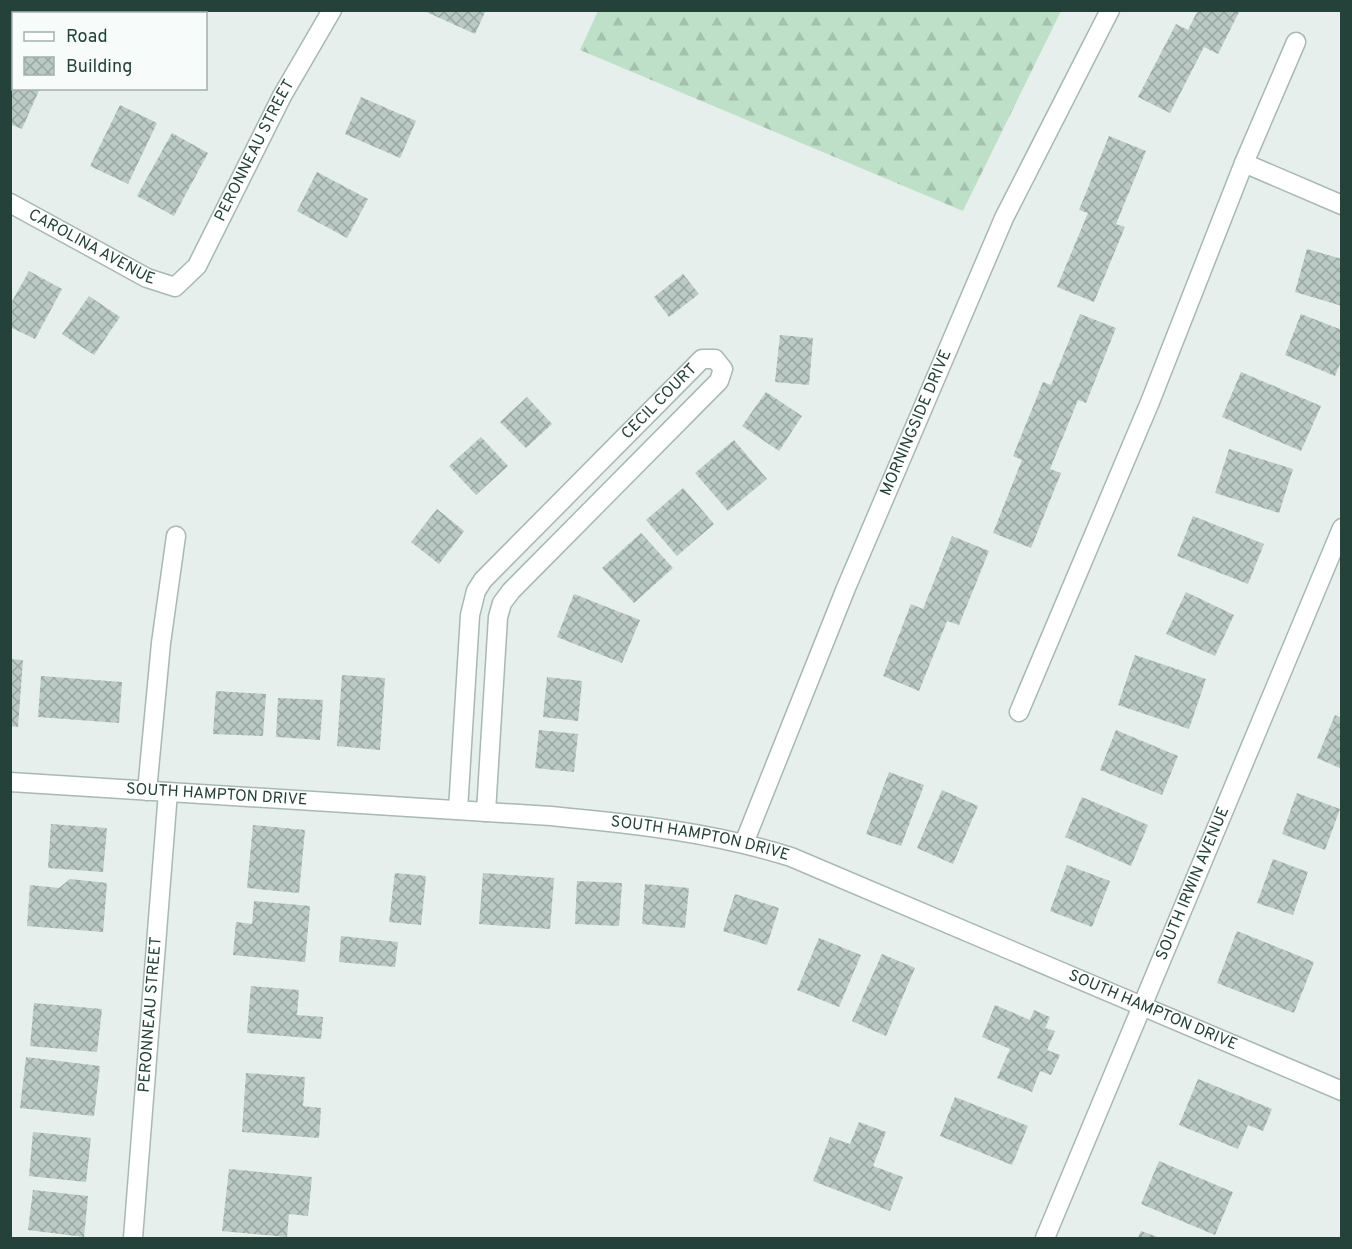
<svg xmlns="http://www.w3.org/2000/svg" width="1352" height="1249" font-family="Overpass,sans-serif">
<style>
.forest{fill:url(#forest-firs)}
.building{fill:url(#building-cross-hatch)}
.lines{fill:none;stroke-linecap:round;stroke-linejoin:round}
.minor-casing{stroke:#a8b8b2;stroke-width:21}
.minor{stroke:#fff;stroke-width:18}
.labels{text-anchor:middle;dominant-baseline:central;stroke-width:6;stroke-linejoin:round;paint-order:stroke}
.street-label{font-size:16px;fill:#24423a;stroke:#f7fbf9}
</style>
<defs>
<pattern id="forest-firs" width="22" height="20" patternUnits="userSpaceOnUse" patternTransform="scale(1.5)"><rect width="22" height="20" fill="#bfe0c8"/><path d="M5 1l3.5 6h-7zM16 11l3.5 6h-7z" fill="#a4c1ad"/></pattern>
<pattern id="building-cross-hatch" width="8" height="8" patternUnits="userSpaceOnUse" patternTransform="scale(1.5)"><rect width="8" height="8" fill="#bbcac4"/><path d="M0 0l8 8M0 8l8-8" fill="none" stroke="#98a6a0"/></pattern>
</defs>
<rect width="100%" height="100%" fill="#e6efeb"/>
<polygon class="forest" points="598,11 598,10 1061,11 963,211 580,50"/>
<g class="building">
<polygon points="422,10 486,10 475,34"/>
<polygon points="1198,10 1240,10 1218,54 1204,47 1170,113 1138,97 1176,24 1188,30"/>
<polygon points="10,41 14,42 14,88 40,88 22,129 10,124"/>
<polygon points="361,97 416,121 400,158 345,134"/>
<polygon points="120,105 157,123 128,184 90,166"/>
<polygon points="172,133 208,153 174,216 137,196"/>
<polygon points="1109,136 1146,151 1116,224 1125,227 1094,302 1057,287 1088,213 1079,210"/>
<polygon points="317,172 368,199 347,238 297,211"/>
<polygon points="1307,249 1342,259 1342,306 1295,292"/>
<polygon points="29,271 62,289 35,339 10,327 10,305"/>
<polygon points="683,274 699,294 669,317 654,297"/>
<polygon points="89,296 120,317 94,355 62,334"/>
<polygon points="1080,314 1116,328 1086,403 1078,400 1050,469 1061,473 1031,548 993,533 1022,460 1013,456 1043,382 1051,385"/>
<polygon points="1301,314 1342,330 1342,359 1335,376 1285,355"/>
<polygon points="780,335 813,338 809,385 775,382"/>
<polygon points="1241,372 1321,406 1301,451 1222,417"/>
<polygon points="766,392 802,416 779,451 742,426"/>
<polygon points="527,397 552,424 526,448 500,422"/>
<polygon points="481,437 508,466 476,495 449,466"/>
<polygon points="734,440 767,479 728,511 695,473"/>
<polygon points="1229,449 1293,469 1279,513 1215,493"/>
<polygon points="683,488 714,524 677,556 646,520"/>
<polygon points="437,509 464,531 439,564 411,542"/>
<polygon points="1193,516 1264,544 1248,584 1177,556"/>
<polygon points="641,533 673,568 634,603 602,568"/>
<polygon points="952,536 989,551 959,625 947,621 919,691 883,676 911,604 923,609"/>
<polygon points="1186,592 1234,615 1215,656 1166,634"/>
<polygon points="574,594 640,620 622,663 557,637"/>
<polygon points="1135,655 1206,679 1189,729 1118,705"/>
<polygon points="10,659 23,660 18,727 10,726"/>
<polygon points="342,675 385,678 380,750 337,746"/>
<polygon points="41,676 122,682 119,723 38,717"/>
<polygon points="547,677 582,681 578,721 543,717"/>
<polygon points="216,691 266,694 263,736 213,734"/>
<polygon points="278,698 323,700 320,740 276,737"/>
<polygon points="1335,715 1342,718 1342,769 1317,758"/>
<polygon points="539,730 578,734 574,772 535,768"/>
<polygon points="1116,730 1178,756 1162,795 1100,770"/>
<polygon points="889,772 924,785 901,846 866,834"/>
<polygon points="942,790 978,806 953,864 917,848"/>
<polygon points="1297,793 1340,809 1325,850 1282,834"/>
<polygon points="1082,797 1148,825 1131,866 1065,837"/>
<polygon points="51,824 107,828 103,872 48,868"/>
<polygon points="253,825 305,830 299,893 247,888"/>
<polygon points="1273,859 1308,872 1293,915 1257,903"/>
<polygon points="1067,865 1110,881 1092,927 1050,911"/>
<polygon points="395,873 426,876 421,925 389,922"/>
<polygon points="483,873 554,878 550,929 479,924"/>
<polygon points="70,879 107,883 103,932 27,926 30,885 59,888"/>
<polygon points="577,881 622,883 619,926 575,924"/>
<polygon points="645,884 689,888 685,928 642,924"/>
<polygon points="735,894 779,908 767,945 723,931"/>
<polygon points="254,901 310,906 305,962 233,955 236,922 252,924"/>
<polygon points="1237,931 1314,962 1294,1013 1217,983"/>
<polygon points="341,936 398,942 395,967 339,962"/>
<polygon points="819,938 861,955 839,1007 797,990"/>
<polygon points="882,954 915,968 886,1036 852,1021"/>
<polygon points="251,986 299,990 297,1015 323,1017 321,1039 247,1033"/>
<polygon points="34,1003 102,1009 97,1052 30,1046"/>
<polygon points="995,1005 1030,1020 1034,1010 1050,1017 1045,1028 1055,1031 1047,1050 1060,1055 1051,1075 1040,1071 1032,1092 997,1078 1010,1049 982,1037"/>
<polygon points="26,1057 100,1066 94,1116 20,1108"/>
<polygon points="246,1073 305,1077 303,1106 321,1108 319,1138 242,1132"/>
<polygon points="1198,1079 1272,1109 1263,1131 1248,1125 1238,1149 1179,1125"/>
<polygon points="955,1097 1028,1126 1012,1165 940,1136"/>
<polygon points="859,1122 886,1132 873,1166 903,1177 890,1211 813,1181 830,1137 850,1144"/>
<polygon points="33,1132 91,1138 86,1182 29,1176"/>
<polygon points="1159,1161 1233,1192 1215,1235 1141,1204"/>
<polygon points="229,1169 312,1177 308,1216 289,1214 287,1237 222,1231"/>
<polygon points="33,1190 88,1196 84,1237 28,1230"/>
<polygon points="1141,1231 1160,1238 1138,1238"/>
</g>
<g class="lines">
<g class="minor-casing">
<g id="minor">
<polyline points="1244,163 1296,42"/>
<path id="s1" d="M 10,203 L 147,278 L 175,287 L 197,266 L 282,96 L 332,10"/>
<polyline points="1019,712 1150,402 1244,163 1342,205"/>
<path id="s2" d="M 10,782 L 551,816 C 634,824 711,832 791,857 L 1342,1091"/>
<polyline points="147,791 161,643 176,536"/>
<path id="s3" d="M 458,810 L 470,615 L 476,591 L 483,580 L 702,359 L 715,359 L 723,369 L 719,381 L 511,591 L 502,603 L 498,617 L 486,812"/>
<path id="s4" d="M 744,843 L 846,588 L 1004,218 L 1110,10"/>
<path id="s5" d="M 133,1238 L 168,792"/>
<path id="s6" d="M 1045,1238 L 1342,528"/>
</g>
</g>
<use href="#minor" class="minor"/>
</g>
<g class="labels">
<g class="street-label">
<text stroke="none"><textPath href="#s1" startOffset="345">PERONNEAU STREET</textPath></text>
<text stroke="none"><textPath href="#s1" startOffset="93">CAROLINA AVENUE</textPath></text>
<text stroke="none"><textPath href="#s3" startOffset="484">CECIL COURT</textPath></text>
<text stroke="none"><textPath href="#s4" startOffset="454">MORNINGSIDE DRIVE</textPath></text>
<text stroke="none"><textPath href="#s2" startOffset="207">SOUTH HAMPTON DRIVE</textPath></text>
<text stroke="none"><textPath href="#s2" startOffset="693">SOUTH HAMPTON DRIVE</textPath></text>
<text stroke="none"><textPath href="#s6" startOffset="384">SOUTH IRWIN AVENUE</textPath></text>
<text stroke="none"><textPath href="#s2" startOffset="1179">SOUTH HAMPTON DRIVE</textPath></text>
<text stroke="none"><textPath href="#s5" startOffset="224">PERONNEAU STREET</textPath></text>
</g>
</g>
<rect width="1352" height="1249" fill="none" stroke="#24423a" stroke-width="24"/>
<rect x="12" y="12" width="195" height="78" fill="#f7fbf9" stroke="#a3b1ad" stroke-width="1.5"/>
<rect x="24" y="32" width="30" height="9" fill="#ffffff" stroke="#a3b1ad" stroke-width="1.5"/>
<text x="66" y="42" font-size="18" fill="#24423a">Road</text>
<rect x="24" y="57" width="30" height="18" fill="url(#building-cross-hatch)" stroke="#a3b1ad" stroke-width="1.5"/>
<text x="66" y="72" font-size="18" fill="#24423a">Building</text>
</svg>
